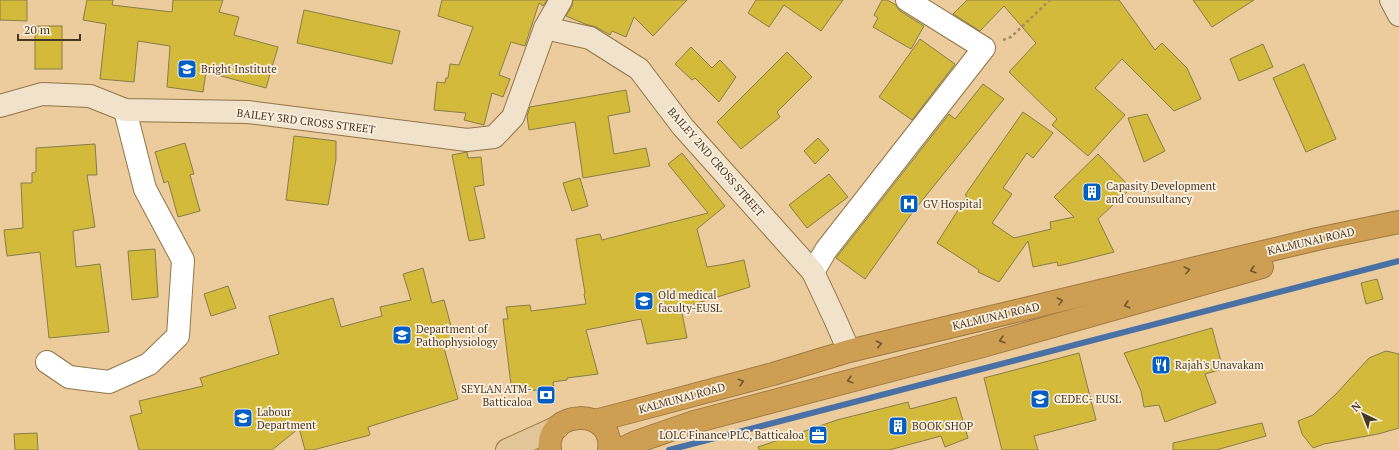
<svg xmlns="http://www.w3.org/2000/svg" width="1399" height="450" font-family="'PT Serif',serif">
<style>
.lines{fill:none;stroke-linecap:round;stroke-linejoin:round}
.stream{stroke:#4a71a6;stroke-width:6}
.building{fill:#d4ba3b;stroke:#887d4a}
.street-casing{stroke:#927548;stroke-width:24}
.secondary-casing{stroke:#927548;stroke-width:24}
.primary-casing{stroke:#9e7b43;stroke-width:24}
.highway-casing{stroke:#9e7b43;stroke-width:24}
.path{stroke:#a28b68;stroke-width:2.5;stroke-dasharray:3 3;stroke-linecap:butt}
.street{stroke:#fff;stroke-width:22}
.secondary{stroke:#f0e2cb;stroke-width:22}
.primary{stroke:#e2c598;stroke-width:22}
.highway{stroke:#ce9e53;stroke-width:22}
.oneway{stroke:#6e5734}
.labels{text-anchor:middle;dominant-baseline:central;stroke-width:3.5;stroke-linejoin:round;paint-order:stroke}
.poi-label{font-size:11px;fill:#453926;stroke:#fdf0de;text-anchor:start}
.street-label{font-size:11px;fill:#453926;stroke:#fdf0de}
</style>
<rect width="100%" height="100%" fill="#eccc9d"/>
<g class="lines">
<polyline class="stream" points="669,450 1399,261"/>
</g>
<g class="building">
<polygon points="0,0 27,0 27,21 0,20"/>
<polygon points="87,0 113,0 112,5 172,12 173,0 223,0 219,12 239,17 234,35 278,47 266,88 206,72 203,92 167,87 170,46 138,41 134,82 100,79 106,24 83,20"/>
<polygon points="442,0 547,0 543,6 539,3 525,46 511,42 499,75 510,79 503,97 492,93 484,125 464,120 466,113 434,110 437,82 445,83 446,78 448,78 450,64 459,65 473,27 438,16"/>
<polygon points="573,0 687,0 653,36 634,17 626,37 612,31 610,35 596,27 585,24 566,16 572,6"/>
<polygon points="756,0 843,0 821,31 784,5 769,27 748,13"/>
<polygon points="882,0 887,0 896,5 900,11 924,26 911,49 873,27 878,18 874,15"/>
<polygon points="967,0 1119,0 1155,50 1162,43 1187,68 1201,99 1174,111 1122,59 1095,88 1125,115 1088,156 1052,125 1057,119 1009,72 1036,43 1004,6 980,31 953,14"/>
<polygon points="1193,0 1254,0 1212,27"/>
<polygon points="304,10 400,31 392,64 297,43"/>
<rect x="35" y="26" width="27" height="43"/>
<polygon points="920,39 955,64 912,120 879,97"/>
<polygon points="1263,44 1273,67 1239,81 1230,59"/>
<polygon points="691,47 712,68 720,60 736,77 719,102 695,78 692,80 675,64"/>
<polygon points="787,52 812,77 777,112 780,117 741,149 717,122"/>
<polygon points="1304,64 1336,139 1306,152 1273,78"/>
<polygon points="983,84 1004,99 912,213 865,279 836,258 949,114 955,119"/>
<polygon points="626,90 630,112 608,116 614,154 646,148 650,166 583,178 575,122 529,130 527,116 530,107"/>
<polygon points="1023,112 1053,133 1033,158 1027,153 1003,188 1012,194 992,223 1014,238 1051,229 1050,222 1074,217 1054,197 1098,154 1131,188 1098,219 1114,252 1071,263 1058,266 1057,262 1033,267 1028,241 999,282 978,272 979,270 937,243 967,196 965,195"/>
<polygon points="1147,114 1165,151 1144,162 1128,118"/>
<polygon points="294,136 336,141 336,159 328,205 286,200"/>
<polygon points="818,138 829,150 815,164 804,151"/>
<polygon points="185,143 194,174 190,175 200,211 178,217 168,181 164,183 155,152"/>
<polygon points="95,144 97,175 87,175 95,227 73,231 76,267 100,264 109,332 49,338 40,252 7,256 4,230 23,228 21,183 32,183 32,173 36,172 36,148"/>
<polygon points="467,152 468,158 481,157 484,185 474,187 485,238 469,241 452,155"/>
<polygon points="682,153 725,206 697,229 707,267 726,264 744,260 750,287 681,308 687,338 647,344 641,319 586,330 598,374 567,378 567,380 553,382 555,397 538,401 537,390 512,393 503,319 508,319 506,307 530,305 531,311 586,304 584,294 585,293 576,239 600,234 602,240 708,213 668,164"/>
<polygon points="829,174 848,197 807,228 789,205"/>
<polygon points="580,178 588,206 572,211 563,183"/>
<polygon points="155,249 158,297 132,300 128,251"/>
<polygon points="423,268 432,303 444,300 456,345 444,348 458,399 368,427 370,435 313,450 305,450 299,428 272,450 139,450 130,416 142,413 139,401 203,386 200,378 279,354 269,316 333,298 341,327 382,316 380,307 411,300 403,274"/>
<polygon points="1377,279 1383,299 1366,304 1361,283"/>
<polygon points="228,286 236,308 211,316 204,294"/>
<polygon points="1212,328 1223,369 1205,374 1216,403 1165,422 1159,405 1144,407 1141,391 1124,353"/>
<polygon points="1386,351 1399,354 1399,428 1378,434 1324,444 1313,448 1302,434 1298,421 1313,415 1336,394 1369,358"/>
<polygon points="1079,353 1096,420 1034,436 1038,450 1002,450 984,378"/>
<polygon points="956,397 968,438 945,447 941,436 889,450 759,450 758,447 837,420 908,402 910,409"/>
<polygon points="1262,423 1266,436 1216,450 1173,450 1173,443"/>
<polygon points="37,433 38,450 15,450 14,434"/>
</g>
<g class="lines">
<g class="street-casing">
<g id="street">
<polyline points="813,272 826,250 984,48 907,0"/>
<polyline points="47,362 69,377 109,382 149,364 178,336 183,260 145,189 125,110"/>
</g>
</g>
<g class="secondary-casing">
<g id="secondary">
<polyline points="1391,0 1399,15"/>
<polyline points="545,28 590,38 639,69 683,127 813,272 835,319 849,351"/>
<polyline points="0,106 42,94 90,96 125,110 248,112 467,140 494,137 513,117 545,28 561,0"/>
</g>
</g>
<g class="primary-casing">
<polyline id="primary" points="507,450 558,427"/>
</g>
<g class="highway-casing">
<g id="highway">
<polyline points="595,421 773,374 849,351 1317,239 1399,222"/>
<path d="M 550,450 C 544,409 615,406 609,450"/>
<polyline points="619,450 636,442 694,422 979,347 1262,267"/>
</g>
</g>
<polyline class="path" points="1003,40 1011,37 1050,0"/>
<use href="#street" class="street"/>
<use href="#secondary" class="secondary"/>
<use href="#primary" class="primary"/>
<use href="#highway" class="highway"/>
</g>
<defs><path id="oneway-chevron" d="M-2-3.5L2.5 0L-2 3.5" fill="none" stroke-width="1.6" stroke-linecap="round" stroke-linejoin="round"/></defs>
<g class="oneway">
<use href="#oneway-chevron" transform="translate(1187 270) rotate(-14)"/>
<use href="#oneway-chevron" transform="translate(1253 270) rotate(164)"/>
<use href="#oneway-chevron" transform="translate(1060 301) rotate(-14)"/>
<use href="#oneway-chevron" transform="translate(1127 305) rotate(164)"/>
<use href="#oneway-chevron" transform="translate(1002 340) rotate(164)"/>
<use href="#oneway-chevron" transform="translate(879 344) rotate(-13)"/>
<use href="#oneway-chevron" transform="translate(850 380) rotate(165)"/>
<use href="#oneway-chevron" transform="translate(741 382) rotate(-15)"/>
</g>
<defs>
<g id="university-square" transform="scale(1)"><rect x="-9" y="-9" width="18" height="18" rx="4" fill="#005ec6" stroke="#fdf0de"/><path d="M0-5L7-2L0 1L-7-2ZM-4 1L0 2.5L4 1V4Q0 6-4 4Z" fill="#fff"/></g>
<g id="building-square" transform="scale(1)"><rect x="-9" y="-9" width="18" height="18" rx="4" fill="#005ec6" stroke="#fdf0de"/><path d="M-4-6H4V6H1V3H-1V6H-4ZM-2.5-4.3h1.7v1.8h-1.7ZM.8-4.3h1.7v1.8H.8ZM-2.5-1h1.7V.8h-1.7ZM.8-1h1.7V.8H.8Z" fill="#fff"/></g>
<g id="hospital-square" transform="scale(1)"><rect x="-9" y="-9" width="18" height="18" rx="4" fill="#005ec6" stroke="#fdf0de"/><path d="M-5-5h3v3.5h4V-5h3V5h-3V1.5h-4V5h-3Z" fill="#fff"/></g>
<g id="restaurant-square" transform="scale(1)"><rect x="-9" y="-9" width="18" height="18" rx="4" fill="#005ec6" stroke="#fdf0de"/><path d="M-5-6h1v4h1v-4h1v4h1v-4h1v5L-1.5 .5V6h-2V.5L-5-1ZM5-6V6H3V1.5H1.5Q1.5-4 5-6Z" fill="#fff"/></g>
<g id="bank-square" transform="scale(1)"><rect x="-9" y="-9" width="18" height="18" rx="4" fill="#005ec6" stroke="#fdf0de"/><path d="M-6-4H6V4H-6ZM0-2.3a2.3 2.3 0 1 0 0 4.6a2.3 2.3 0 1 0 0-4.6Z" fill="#fff"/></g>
<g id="office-square" transform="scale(1)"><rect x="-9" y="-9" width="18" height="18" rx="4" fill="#005ec6" stroke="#fdf0de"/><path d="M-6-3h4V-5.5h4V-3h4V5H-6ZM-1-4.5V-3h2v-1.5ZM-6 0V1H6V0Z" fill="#fff"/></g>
</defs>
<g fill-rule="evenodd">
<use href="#university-square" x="187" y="69"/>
<use href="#building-square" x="1092" y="192"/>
<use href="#hospital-square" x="909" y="204"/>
<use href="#university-square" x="644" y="301"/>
<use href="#university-square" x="402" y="335"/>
<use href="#restaurant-square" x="1161" y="365"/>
<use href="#bank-square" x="546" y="395"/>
<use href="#university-square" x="1040" y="399"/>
<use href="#university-square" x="243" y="418"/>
<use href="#building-square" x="898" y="426"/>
<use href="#office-square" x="818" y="435"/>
</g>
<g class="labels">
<g class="poi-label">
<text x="201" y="69">Bright Institute</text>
<text x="1106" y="186">Capasity Development<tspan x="1106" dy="13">and counsultancy</tspan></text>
<text x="923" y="204">GV Hospital</text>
<text x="658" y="295">Old medical<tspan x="658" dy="13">faculty-EUSL</tspan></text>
<text x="416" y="329">Department of<tspan x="416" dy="13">Pathophysiology</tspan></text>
<text x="1175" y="365">Rajah's Unavakam</text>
<text x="532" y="389" text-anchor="end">SEYLAN ATM-<tspan x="532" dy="13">Batticaloa</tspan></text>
<text x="1054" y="399">CEDEC- EUSL</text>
<text x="257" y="412">Labour<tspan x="257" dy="13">Department</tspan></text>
<text x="912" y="426">BOOK SHOP</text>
<text x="804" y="435" text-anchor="end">LOLC Finance PLC, Batticaloa</text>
</g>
<g class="street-label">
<text transform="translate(306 121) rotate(7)">BAILEY 3RD CROSS STREET</text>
<text transform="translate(716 162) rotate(49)">BAILEY 2ND CROSS STREET</text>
<text transform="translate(1311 241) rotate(-13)">KALMUNAI ROAD</text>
<text transform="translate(996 316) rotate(-13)">KALMUNAI ROAD</text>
<text transform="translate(682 398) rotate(-15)">KALMUNAI ROAD</text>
</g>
</g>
<g transform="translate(1363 414) rotate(317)" stroke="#fdf0de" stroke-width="3" paint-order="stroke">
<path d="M0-3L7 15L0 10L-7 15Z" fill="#453926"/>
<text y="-6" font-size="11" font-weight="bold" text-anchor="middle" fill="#453926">N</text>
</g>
<path d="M18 34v6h62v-6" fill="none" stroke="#453926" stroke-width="2"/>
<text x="24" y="34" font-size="12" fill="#453926" stroke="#fdf0de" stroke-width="3" paint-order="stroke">20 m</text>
</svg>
